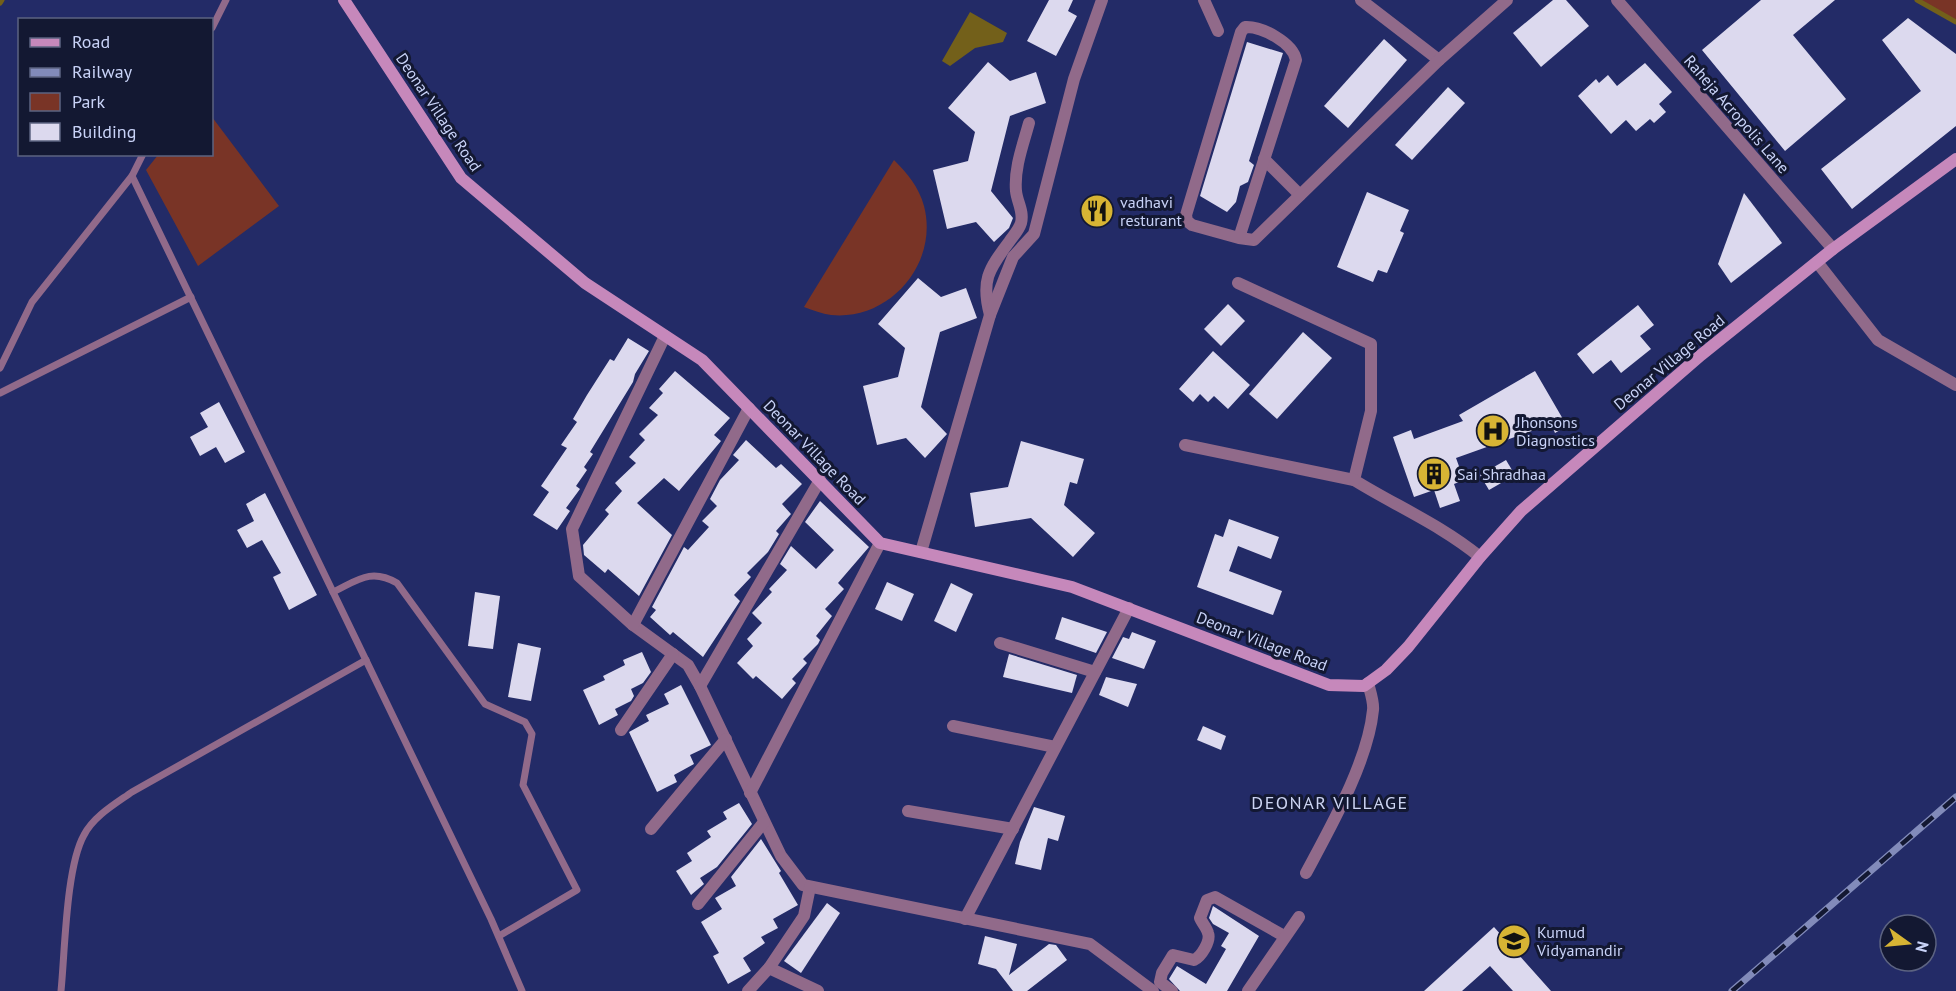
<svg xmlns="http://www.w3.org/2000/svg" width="1956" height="991" font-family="'PT Sans',sans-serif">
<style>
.green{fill:#793426}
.water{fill:#73601a}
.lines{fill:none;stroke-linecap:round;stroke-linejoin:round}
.stream{stroke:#73601a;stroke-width:5}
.building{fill:#dcd9ee}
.lane{stroke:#916a8a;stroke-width:7}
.street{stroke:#916a8a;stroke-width:12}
.secondary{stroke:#c688bb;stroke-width:12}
.rail-casing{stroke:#828bba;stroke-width:7}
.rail{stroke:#131832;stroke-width:4.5;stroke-dasharray:14;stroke-linecap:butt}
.labels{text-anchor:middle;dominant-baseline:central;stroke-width:6;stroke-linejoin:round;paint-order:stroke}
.street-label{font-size:16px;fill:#c9d3f8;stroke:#131832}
.poi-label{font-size:16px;fill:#c9d3f8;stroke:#131832;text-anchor:start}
.neighbourhood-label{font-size:18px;letter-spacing:1.5px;fill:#ccd4f2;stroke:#131832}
</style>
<rect width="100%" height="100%" fill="#232b67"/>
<g class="green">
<polygon points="1918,0 1956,0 1956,22"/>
<polygon points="212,117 279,206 198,266 146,170 158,155 212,154"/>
<path d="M 894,160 C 907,173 919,187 924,206 C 939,263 890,321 831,315 C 822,314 813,310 804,307 Z"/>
</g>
<polygon class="water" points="970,12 1007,33 1003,42 975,48 950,66 942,61"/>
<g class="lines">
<g class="stream">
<polyline points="1917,0 1956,22"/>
<polyline points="0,3 2,0"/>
</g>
</g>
<g class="building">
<polygon points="1049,0 1073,0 1068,11 1077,16 1056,56 1027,41"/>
<polygon points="1553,0 1566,0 1589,26 1541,67 1513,33"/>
<polygon points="1761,0 1835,0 1793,35 1846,99 1785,151 1702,50"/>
<polygon points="1908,18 1956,54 1956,126 1852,209 1821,169 1921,91 1882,40"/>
<polygon points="1384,39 1407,60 1348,128 1324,106"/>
<polygon points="1247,42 1283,53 1249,161 1254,165 1248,182 1240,186 1236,202 1227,212 1200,196"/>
<polygon points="988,62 1010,81 1036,72 1046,103 1010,116 991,191 1013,218 1009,228 994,242 976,222 947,229 933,170 968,161 975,132 948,108"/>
<polygon points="1645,63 1672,92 1659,104 1666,112 1654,123 1650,119 1636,131 1626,120 1611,134 1578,96 1596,79 1599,83 1608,75 1617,86"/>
<polygon points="1448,87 1465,103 1412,160 1395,145"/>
<polygon points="1367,192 1409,210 1400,231 1404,233 1387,273 1378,270 1373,282 1337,267"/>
<polygon points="1744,193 1782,243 1731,283 1718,264"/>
<polygon points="918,278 941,297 966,288 977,318 940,332 921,407 947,434 925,458 906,438 877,445 863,386 898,377 905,348 878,324"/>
<polygon points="1228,304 1245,321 1221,346 1204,329"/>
<polygon points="1638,305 1654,325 1640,336 1651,349 1621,373 1611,360 1593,374 1577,354"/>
<polygon points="1303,332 1332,358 1277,419 1249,394"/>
<polygon points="628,338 649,351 635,374 633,382 590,452 593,454 584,467 587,470 576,486 580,489 566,508 570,511 557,530 533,515 549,492 541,486 567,448 561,445 577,422 573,419 587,395 610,359 614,361"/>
<polygon points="1213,351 1250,385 1228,409 1214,396 1208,402 1200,394 1193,402 1179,389"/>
<polygon points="675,371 730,418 714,435 721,441 679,491 664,478 637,503 672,535 639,596 608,569 605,573 584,555 583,545 609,514 605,510 622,491 615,483 636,463 629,457 645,440 639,434 658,415 649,408 663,393 659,389"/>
<polygon points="1535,371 1567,426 1555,433 1551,424 1456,458 1464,480 1454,484 1460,501 1440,508 1434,490 1414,497 1393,437 1411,430 1414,439 1463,421 1459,415"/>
<polygon points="219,402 245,452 225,463 216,447 200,456 190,437 208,427 200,413"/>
<polygon points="746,440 776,468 781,464 802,484 782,504 791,514 776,531 779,534 768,552 747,573 751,577 734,595 740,601 703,657 673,632 670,635 650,617 656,610 652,607 684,547 688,550 709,527 702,521 717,506 710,499 720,480 739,460 733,455"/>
<polygon points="1021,441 1084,459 1077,484 1070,482 1064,505 1095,533 1073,557 1031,518 975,527 970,493 1008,487"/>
<polygon points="1506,460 1515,475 1489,490 1480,475"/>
<polygon points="265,493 317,595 289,610 273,577 281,573 262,540 247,548 237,530 254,521 246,504"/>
<polygon points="820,501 869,547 838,583 844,589 825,609 832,616 816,636 820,640 818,644 803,659 807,663 792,679 796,683 782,699 756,676 753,679 737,663 753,646 747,639 762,623 752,613 772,592 769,589 787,570 780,564 791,546 816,569 834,550 805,522"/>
<polygon points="1229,519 1279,537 1271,559 1238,546 1229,571 1282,591 1273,615 1197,587 1215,534 1223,537"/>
<polygon points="887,582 914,594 902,621 875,609"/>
<polygon points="951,583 973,594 956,632 934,621"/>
<polygon points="475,592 500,596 493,649 468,646"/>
<polygon points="1062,617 1107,632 1096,653 1055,639"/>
<polygon points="1132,632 1156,641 1144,669 1112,658 1123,637 1129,639"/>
<polygon points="518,643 541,648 531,701 508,697"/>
<polygon points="642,652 651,672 643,683 631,689 634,696 631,701 615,709 618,715 599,725 583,690 605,680 603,676 625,665 623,660"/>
<polygon points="1009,654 1077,675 1072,693 1003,677"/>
<polygon points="1106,677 1137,684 1128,707 1099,695"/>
<polygon points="681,685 711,745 690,755 694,764 674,775 677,782 657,792 629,732 649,721 646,715 669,704 664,694"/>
<polygon points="1203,726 1226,736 1221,750 1197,740"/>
<polygon points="739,803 752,824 717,867 700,878 704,884 691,895 676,871 692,861 687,853 711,837 707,831 727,819 723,812"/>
<polygon points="1034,807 1065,816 1058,841 1048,838 1041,870 1015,864 1020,842"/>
<polygon points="761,839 781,871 779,873 798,905 773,919 778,928 761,937 765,943 743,958 751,971 728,984 713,956 719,953 701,922 722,909 715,898 736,886 731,877"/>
<polygon points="827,903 840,913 801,973 784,961"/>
<polygon points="1213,906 1259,936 1227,991 1180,991 1169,979 1177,966 1206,984 1226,949 1221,946 1229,933 1213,924 1209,918"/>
<polygon points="1494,927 1551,991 1513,991 1490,966 1462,991 1424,991"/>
<polygon points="985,936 1017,944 1009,975 1049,944 1056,945 1067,960 1027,991 1013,991 996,969 978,964"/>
</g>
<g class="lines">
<g class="lane">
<polyline points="212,28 226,0"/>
<polyline points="143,154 132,176 491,919 522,991"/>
<polyline points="0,368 32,302 132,176"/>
<polyline points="0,393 191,297"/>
<path d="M 333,592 C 358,580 371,568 397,583 L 485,704 L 525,722 L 532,734 L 523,785 L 577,890 L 499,936"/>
<path d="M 61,991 C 65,951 66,867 84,835 C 94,816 115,804 132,792 L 366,660"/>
</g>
<g class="street">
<polyline points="1204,0 1218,31"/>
<polyline points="1361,0 1439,60"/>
<polyline points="1617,0 1833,249"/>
<polyline points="1264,159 1300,195"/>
<path d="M 1239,238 L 1296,60 C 1293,43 1262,26 1245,27 L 1241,32 L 1186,215 L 1187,221 L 1192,225 L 1239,238 L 1254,240 L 1439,60 L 1507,0"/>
<polyline points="1817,262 1878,340 1956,385"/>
<path d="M 1238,283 L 1371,344 L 1371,411 L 1354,480 C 1396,506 1441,525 1480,557"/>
<path d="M 990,315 C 981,281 988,270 1009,242 C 1013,236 1019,230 1021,223 C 1024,211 1017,202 1016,191 C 1014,168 1023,145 1029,123"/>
<polyline points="665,336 572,529 579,576 633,625 688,665 700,686 781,856 803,885 1090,944 1153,991"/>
<polyline points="1185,445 1354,480"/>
<polyline points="921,552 990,315 1013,257 1034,234 1074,79 1102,0"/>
<polyline points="633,625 749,408"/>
<polyline points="1000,643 1095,672"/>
<polyline points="700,686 820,480"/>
<polyline points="953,726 1055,747"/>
<polyline points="621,730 673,654"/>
<polyline points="750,793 880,543"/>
<polyline points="908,811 1013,829"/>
<polyline points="651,829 726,739"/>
<path d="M 1306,873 C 1330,828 1368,762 1373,710 C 1374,702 1370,691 1368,683"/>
<polyline points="698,904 764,822"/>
<polyline points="965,919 1129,608"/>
<polyline points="769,968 818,991"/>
<polyline points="748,991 769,968 804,916 810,887"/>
<path d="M 1172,991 L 1160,982 L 1162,973 L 1173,955 L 1194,960 C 1201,957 1211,941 1208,933 C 1207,928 1202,923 1200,918 L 1207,900 L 1215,897 L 1284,936"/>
<polyline points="1248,991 1299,917"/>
</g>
<polyline class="secondary" points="344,0 461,178 585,283 702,360 880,543 1072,587 1329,685 1364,686 1386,670 1408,647 1480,557 1521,511 1701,355 1833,249 1956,159"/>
<g class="rail-casing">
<polyline id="rail" points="1732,991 1956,797"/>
</g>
<use href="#rail" class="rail"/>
</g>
<defs>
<g id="restaurant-disc" transform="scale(1.725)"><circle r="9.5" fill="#d7b434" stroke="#131832"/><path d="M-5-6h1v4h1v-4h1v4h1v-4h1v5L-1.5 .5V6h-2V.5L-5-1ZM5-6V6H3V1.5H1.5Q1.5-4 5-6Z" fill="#111"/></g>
<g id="hospital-disc" transform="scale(1.725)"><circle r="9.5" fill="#d7b434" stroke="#131832"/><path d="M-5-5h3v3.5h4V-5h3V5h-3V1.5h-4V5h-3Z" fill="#111"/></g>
<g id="building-disc" transform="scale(1.725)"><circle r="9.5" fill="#d7b434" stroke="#131832"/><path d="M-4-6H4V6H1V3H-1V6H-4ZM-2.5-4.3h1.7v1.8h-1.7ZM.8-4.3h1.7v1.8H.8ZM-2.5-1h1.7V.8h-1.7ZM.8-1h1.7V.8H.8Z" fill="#111"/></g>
<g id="school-disc" transform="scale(1.725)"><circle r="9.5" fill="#d7b434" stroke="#131832"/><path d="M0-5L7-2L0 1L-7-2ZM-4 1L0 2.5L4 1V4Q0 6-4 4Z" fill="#111"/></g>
</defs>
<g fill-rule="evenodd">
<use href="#restaurant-disc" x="1097" y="211"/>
<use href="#hospital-disc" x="1493" y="431"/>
<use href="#building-disc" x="1434" y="474"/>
<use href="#school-disc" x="1514" y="941"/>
</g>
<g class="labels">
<g class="street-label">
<text transform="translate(439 112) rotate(56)">Deonar Village Road</text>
<text transform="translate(1737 114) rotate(49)">Raheja Acropolis Lane</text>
<text transform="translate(1669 362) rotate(-40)">Deonar Village Road</text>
<text transform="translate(815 452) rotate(46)">Deonar Village Road</text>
<text transform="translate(1262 641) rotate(21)">Deonar Village Road</text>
</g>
<g class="poi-label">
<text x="1120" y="202">vadhavi<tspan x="1120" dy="18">resturant</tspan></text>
<text x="1516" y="422">Jhonsons<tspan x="1516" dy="18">Diagnostics</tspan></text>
<text x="1457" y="474">Sai Shradhaa</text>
<text x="1537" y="932">Kumud<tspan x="1537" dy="18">Vidyamandir</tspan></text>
</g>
<g class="neighbourhood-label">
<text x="1330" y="802">DEONAR VILLAGE</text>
</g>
</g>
<rect x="18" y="18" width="195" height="138" fill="#131832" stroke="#5c6381" stroke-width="1.5"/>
<rect x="30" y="38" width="30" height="9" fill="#c688bb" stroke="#5c6381" stroke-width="1.5"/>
<text x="72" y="48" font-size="18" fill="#c9d3f8">Road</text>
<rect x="30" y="68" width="30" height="9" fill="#828bba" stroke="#5c6381" stroke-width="1.5"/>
<text x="72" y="78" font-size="18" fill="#c9d3f8">Railway</text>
<rect x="30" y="93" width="30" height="18" fill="#793426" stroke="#5c6381" stroke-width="1.5"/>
<text x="72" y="108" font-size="18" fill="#c9d3f8">Park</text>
<rect x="30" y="123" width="30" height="18" fill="#dcd9ee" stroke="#5c6381" stroke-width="1.5"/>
<text x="72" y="138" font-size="18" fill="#c9d3f8">Building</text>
<g transform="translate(1908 943) rotate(105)"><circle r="28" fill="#131832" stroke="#5c6381" stroke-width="1.5"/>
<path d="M0-4.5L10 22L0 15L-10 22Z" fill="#d7b434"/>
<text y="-9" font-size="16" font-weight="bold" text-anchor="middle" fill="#c9d3f8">N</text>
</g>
</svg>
